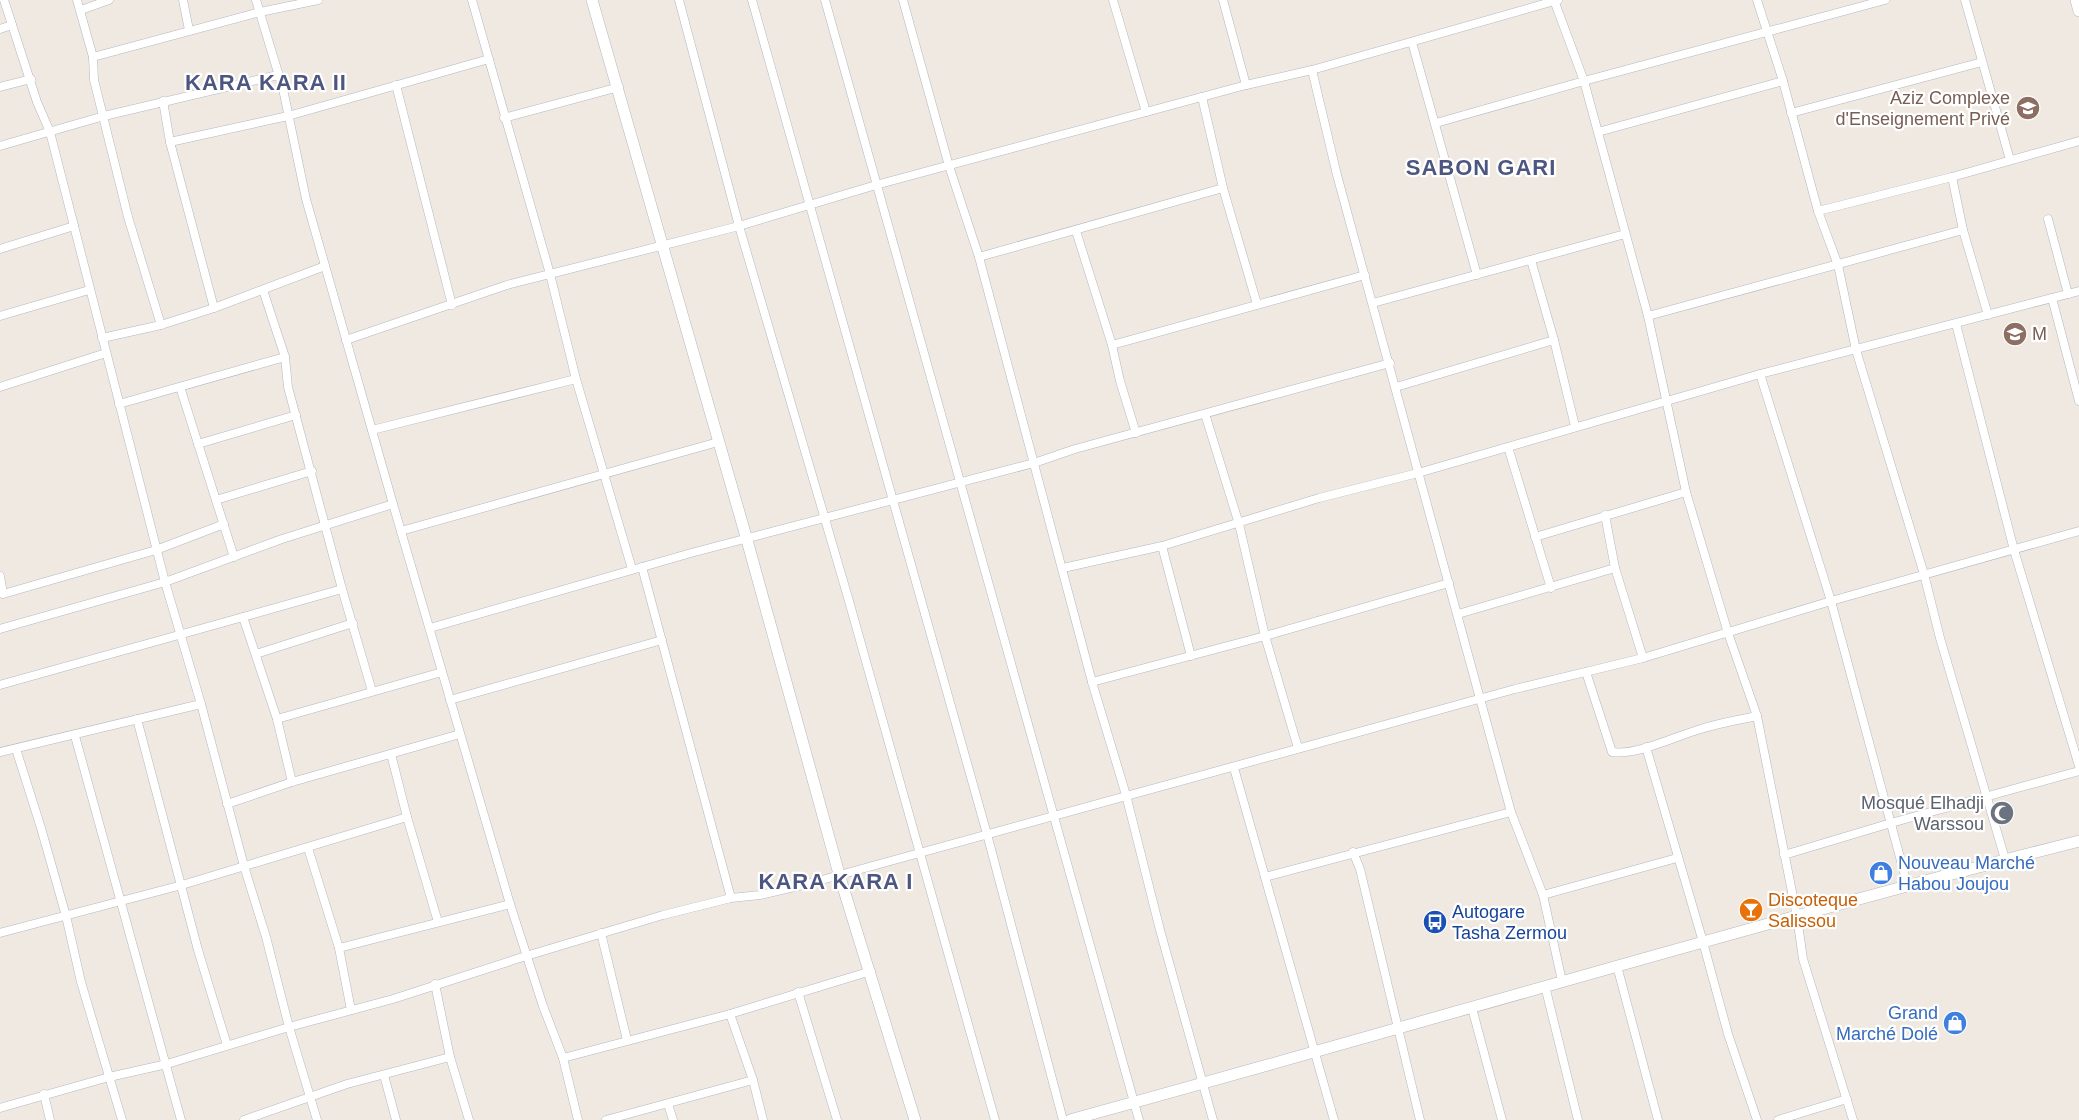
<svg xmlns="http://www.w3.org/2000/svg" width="2079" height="1120" font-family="Arial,sans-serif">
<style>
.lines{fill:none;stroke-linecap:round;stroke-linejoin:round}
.street-casing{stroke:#b4b7c1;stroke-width:9}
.secondary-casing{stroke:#b4b7c1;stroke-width:12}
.street{stroke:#fff;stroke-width:8}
.secondary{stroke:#fff;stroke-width:11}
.labels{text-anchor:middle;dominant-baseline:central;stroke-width:4.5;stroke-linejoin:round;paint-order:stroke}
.education-label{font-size:18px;fill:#785e54;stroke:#fff;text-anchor:end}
.worship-label{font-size:18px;fill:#5b616d;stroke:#fff;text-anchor:end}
.shop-label{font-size:18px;fill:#366cbe;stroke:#fff;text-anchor:start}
.food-label{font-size:18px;fill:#c56008;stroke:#fff;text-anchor:start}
.transit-label{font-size:18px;fill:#164399;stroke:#fff;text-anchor:start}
.district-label{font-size:22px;font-weight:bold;letter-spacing:1px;fill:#4d5680;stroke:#fff}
</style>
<rect width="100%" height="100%" fill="#efe9e1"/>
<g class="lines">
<g class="street-casing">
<g id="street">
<polyline points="4,0 37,102 50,132 165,582 201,704 244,866 266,937 289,1027 317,1120"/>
<polyline points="77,0 93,57 94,80 128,217 161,325"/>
<polyline points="183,0 189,30"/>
<polyline points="256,0 283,89 306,199 393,504 510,904 543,1006 563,1058 578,1120"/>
<polyline points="472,0 550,274 576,379 632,569"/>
<polyline points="679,0 739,226 849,601 995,1120"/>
<polyline points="752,0 987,834 1063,1120"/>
<polyline points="825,0 1139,1120"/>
<polyline points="903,0 949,166 979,257 1092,682 1126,795 1160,930 1213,1120"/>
<polyline points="1113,0 1146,112"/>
<polyline points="1223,0 1246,85"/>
<polyline points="1554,0 1584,81 1648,316 1686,492 1728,633 1757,716 1797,917 1803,959 1853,1120"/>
<polyline points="1757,0 1783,81 1818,211 1838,265 1856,350 1924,574 1940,638 2005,859"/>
<polyline points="1965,0 2010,160"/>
<polyline points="81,10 109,0"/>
<polyline points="0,29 12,25"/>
<polyline points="1412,42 1477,275"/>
<polyline points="93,57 260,12 318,0"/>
<polyline points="1312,70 1337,175 1511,812 1543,895 1562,981"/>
<polyline points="396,85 452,305"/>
<polyline points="0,87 31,79"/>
<polyline points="1202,97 1223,188 1257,304"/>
<polyline points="163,101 170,142 288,116 489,59"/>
<polyline points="1791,113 1982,62"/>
<polyline points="504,118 619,87"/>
<polyline points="1436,123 1584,81 1885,0"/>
<polyline points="1598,132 1783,81"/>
<polyline points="170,142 214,308"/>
<polyline points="0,146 104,116 278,75"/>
<polyline points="1952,177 1963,230 1988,315"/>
<polyline points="1818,211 1952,177 2079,141"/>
<polyline points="2048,219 2068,294"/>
<polyline points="1076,231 1112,345 1120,381 1136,433"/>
<polyline points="0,249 74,226"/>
<polyline points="979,257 1223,188"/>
<polyline points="1531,260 1554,340 1575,426"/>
<polyline points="263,290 285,357 288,387 342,589 372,691"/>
<polyline points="2052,298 2079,401"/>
<polyline points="1373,303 1625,234"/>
<polyline points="0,316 89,290"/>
<polyline points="1648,316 1963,230"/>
<polyline points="1956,324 2014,550 2079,766"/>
<polyline points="102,338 161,325 214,308 325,266"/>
<polyline points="346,340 507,285 739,226 876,185 1246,85 1312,70 1558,0"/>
<polyline points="1112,345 1365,275"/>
<polyline points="1760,374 1831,601 1908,887"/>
<polyline points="0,387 106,353"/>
<polyline points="180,387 234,557"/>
<polyline points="1396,387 1554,340"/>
<polyline points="119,404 285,357"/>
<polyline points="1205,414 1239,524 1265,636 1298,748"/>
<polyline points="372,430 576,379"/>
<polyline points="198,444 296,415"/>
<polyline points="1508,447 1551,588"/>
<polyline points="216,500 312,471"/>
<polyline points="1605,515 1615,568 1643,658"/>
<polyline points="401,531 718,442"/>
<polyline points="1535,537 1686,492"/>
<polyline points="1162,546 1191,656"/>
<polyline points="642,567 731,898"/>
<polyline points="1063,568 1162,546 1319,498 1418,473 1760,374 2079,291"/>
<polyline points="0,576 3,594 156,550 224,524"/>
<polyline points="1458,614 1615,568"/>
<polyline points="243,617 342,589"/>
<polyline points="430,628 691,553 1034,463 1075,449 1390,363"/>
<polyline points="0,629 165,582 282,539 393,504"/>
<polyline points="256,654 353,623"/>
<path d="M 1586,672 L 1612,752 C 1636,756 1676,736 1701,729 C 1719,723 1738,720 1757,716"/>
<polyline points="1092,682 1265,636 1449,583"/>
<polyline points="0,685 243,617 277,719 292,782"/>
<polyline points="450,700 662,640"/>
<polyline points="137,719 198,950 227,1045"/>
<polyline points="277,719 442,672"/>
<polyline points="75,736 181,1120"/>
<polyline points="1646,747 1703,942 1728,1034 1757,1120"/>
<polyline points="16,749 41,828 66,916 81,982 122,1120"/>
<polyline points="0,752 201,704"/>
<polyline points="391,754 407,817 438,922"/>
<polyline points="1234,768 1334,1120"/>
<polyline points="227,804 292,782 460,734"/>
<polyline points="308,848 339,948 351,1010"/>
<polyline points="1353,852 1360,869 1420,1120"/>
<polyline points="1784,855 1891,823 2079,771"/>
<polyline points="1265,877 1511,812"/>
<polyline points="1543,895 1677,858"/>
<polyline points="0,933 182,885 407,817"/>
<polyline points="601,933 627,1040"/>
<polyline points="339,948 510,904"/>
<polyline points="1617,966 1658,1120"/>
<polyline points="435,984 450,1057 469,1120"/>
<polyline points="1545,986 1578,1120"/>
<polyline points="798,992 837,1120"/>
<polyline points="1472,1008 1502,1120"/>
<polyline points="730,1014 753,1080 763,1120"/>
<polyline points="563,1058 730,1014 871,971"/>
<polyline points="384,1075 396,1120"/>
<polyline points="44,1094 50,1120"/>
<polyline points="668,1104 673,1120"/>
<polyline points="0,1108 109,1077 167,1064 289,1027 393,999 526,956 663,915 731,898 760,895 807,884 1515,689 1643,658 1831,601 2079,531"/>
<polyline points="244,1120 347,1084 450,1057"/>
<polyline points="606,1120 753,1080"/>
<polyline points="1778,1120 1847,1099"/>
</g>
</g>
<g class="secondary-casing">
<g id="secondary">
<polyline points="592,0 747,540 839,874 915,1120"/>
<polyline points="2076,0 2079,11"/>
<path d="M 1070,1120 C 1407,1028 1741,927 2079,841"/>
</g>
</g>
<use href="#street" class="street"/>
<use href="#secondary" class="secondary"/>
</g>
<defs>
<g id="school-disc" transform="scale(1.25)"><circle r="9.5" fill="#8d6e63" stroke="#fff"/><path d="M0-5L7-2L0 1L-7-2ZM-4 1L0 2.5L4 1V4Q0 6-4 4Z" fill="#fff"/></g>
<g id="mosque-disc" transform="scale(1.25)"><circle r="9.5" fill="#6b7280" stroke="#fff"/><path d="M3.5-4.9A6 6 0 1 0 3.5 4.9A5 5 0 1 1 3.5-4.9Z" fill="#fff"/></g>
<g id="shop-disc" transform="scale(1.25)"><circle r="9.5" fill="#3f7fe0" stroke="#fff"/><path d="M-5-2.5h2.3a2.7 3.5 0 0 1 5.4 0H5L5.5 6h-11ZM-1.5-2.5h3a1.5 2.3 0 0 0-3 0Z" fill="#fff"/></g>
<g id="bar-disc" transform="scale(1.25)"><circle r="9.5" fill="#e8710a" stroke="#fff"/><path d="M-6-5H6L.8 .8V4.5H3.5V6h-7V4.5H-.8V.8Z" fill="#fff"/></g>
<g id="bus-disc" transform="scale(1.25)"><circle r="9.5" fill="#1a4fb4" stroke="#fff"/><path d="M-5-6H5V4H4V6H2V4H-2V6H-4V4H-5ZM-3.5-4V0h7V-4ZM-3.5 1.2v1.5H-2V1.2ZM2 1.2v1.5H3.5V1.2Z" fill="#fff"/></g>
</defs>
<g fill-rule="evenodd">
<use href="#school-disc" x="2028" y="108"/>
<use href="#school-disc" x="2015" y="334"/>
<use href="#mosque-disc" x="2002" y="813"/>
<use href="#shop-disc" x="1881" y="873"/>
<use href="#bar-disc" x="1751" y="910"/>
<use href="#bus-disc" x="1435" y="922"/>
<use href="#shop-disc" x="1955" y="1023"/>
</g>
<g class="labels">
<g class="education-label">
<text x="2010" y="98">Aziz Complexe<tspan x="2010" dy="21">d'Enseignement Privé</tspan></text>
<text x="2032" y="334" text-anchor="start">M</text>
</g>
<g class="worship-label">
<text x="1984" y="803">Mosqué Elhadji<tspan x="1984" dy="21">Warssou</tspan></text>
</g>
<g class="shop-label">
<text x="1898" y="863">Nouveau Marché<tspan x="1898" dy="21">Habou Joujou</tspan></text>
<text x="1938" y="1013" text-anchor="end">Grand<tspan x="1938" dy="21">Marché Dolé</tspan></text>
</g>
<g class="food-label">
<text x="1768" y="900">Discoteque<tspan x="1768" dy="21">Salissou</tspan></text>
</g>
<g class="transit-label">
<text x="1452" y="912">Autogare<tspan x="1452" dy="21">Tasha Zermou</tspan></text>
</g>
<g class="district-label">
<text x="266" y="82">KARA KARA II</text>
<text x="1481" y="167">SABON GARI</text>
<text x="836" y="881">KARA KARA I</text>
</g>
</g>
</svg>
